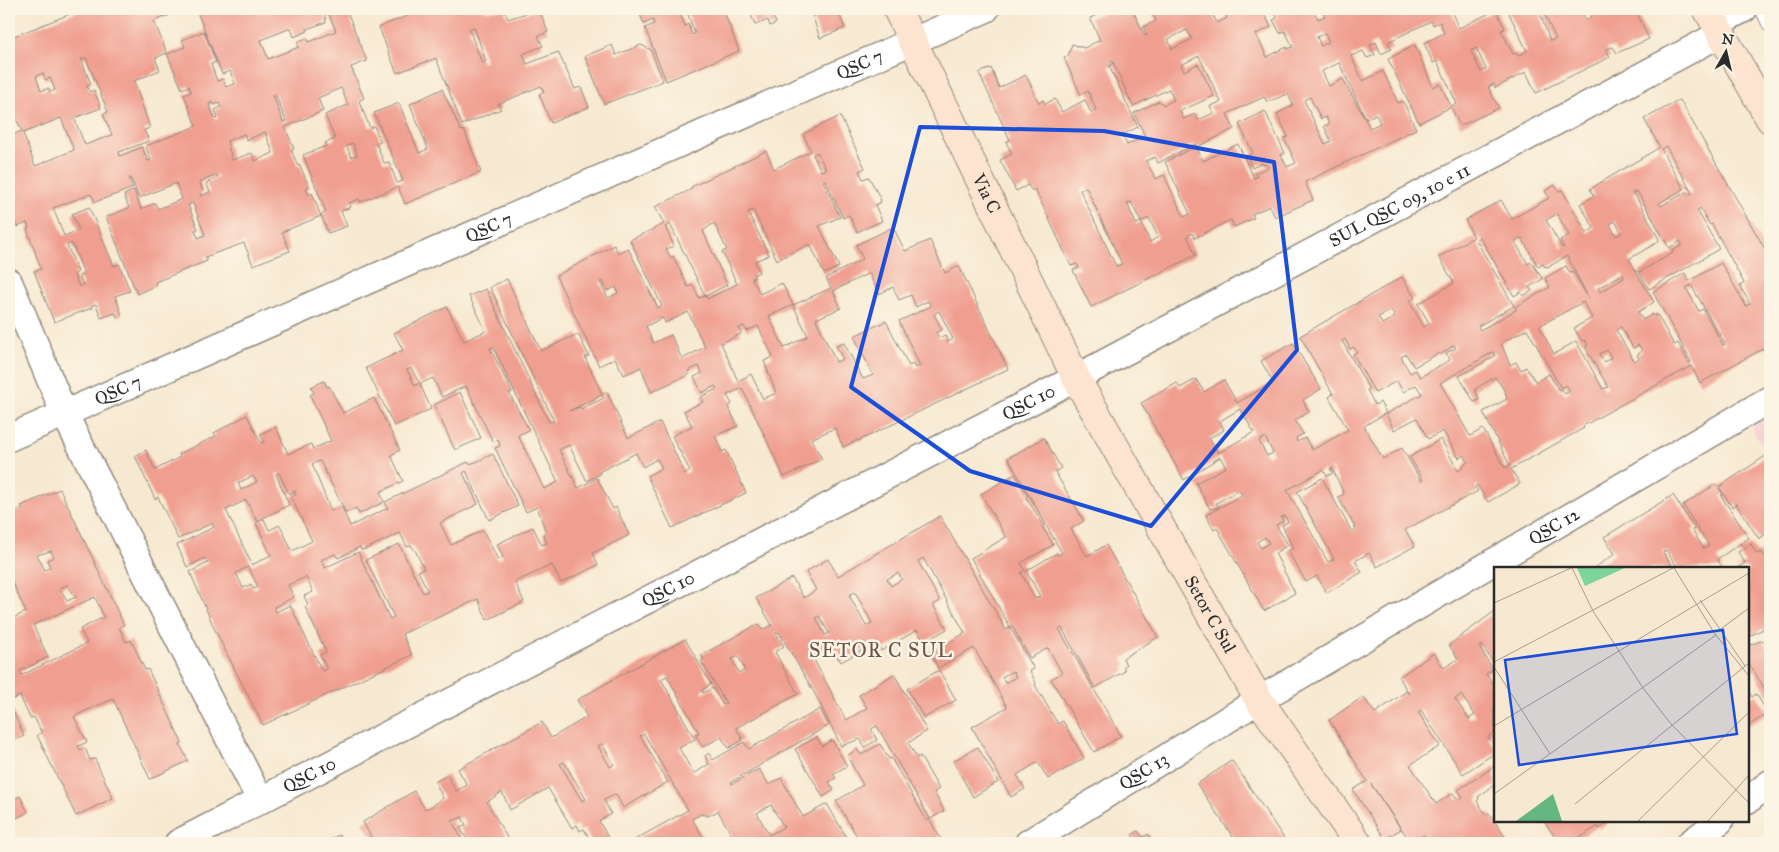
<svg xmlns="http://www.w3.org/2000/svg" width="1779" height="852" font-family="'IM FELL Great Primer',serif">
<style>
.built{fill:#f7cfd3}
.building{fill:#f09e8f;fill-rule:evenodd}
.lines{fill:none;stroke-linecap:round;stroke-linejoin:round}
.lane-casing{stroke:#918a7e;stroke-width:16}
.street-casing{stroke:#918a7e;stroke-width:29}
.secondary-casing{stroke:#918a7e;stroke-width:30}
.lane{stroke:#fff;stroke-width:14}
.street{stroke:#fff;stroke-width:26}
.secondary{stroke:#fde4d1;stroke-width:28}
.marked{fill:none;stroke:#1d4ed8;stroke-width:4;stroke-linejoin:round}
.labels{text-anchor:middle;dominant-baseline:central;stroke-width:5;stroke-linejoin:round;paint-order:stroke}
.street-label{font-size:18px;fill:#2b2b2b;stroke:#fcf5e5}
.quarter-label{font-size:20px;letter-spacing:1px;fill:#70534e;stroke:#fcf5e5}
.inset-road{fill:none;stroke:#a59d8f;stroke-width:1}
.view{fill:#1d4ed8;fill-opacity:0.15;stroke:#1d4ed8;stroke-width:2.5}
.inset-edge{fill:none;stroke:#2b2b2b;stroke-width:2.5}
</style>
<rect width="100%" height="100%" fill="#fcf5e5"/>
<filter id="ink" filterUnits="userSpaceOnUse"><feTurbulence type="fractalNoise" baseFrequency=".02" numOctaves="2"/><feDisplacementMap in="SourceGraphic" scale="10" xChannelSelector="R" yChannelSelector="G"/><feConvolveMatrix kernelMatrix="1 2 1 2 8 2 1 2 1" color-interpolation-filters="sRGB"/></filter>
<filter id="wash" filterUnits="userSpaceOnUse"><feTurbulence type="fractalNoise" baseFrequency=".0096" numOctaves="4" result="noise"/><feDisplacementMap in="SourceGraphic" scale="20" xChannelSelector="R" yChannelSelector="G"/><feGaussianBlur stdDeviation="1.12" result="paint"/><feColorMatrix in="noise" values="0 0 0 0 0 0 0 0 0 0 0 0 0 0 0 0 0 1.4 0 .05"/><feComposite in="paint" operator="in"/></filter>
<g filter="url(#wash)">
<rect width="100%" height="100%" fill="#f7e9d1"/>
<polygon class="built" points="1770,415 1770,457 1751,427"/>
<g id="blocks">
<g class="building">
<path d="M 83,9 L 167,9 L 170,15 L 154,21 L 167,53 L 155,58 L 160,70 L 134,81 L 150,128 L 144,130 L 149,141 L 119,152 L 120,156 L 142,147 L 148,161 L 151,160 L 146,146 L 196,126 L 184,95 L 191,92 L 189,86 L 182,89 L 167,54 L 185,47 L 182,40 L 204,31 L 216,62 L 211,64 L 217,81 L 223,79 L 226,87 L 235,84 L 230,71 L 222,74 L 196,9 L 324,9 L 326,22 L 307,29 L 308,31 L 294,37 L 291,28 L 261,40 L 268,59 L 299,47 L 297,42 L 307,38 L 309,42 L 336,31 L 327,9 L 346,9 L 367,61 L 351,67 L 364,98 L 359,101 L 370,128 L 374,126 L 381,142 L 376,143 L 384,163 L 389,162 L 397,183 L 403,181 L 374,113 L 399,103 L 419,153 L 428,149 L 410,104 L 442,89 L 461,131 L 464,130 L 481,172 L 405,204 L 398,187 L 360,202 L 359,199 L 349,203 L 351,207 L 341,211 L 347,226 L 328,233 L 321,215 L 326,212 L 303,155 L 326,146 L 325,143 L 335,139 L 325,115 L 348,105 L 341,88 L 318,98 L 323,111 L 285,127 L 294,149 L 291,150 L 298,166 L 300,165 L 309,187 L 306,188 L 309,195 L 312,193 L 321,216 L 282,232 L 290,251 L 253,265 L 244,243 L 205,257 L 207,261 L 155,282 L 156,285 L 137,294 L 106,217 L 129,208 L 124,195 L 134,190 L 141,209 L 155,203 L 158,209 L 182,199 L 176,183 L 139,198 L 131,178 L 129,178 L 133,188 L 95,202 L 91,194 L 53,208 L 64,236 L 79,230 L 72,214 L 89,207 L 114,266 L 119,264 L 130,291 L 115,296 L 122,315 L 117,317 L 115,313 L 101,318 L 96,304 L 91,306 L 92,308 L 54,322 L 34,271 L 41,269 L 27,229 L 29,228 L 27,223 L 17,227 L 9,208 L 9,136 L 22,131 L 9,103 L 9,95 L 15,93 L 14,89 L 9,91 L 9,38 ZM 86,58 L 108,112 L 103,114 L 112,135 L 85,145 L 74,118 L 101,108 L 94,90 L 90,92 L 87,86 L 91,84 L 81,59 ZM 43,73 L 45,80 L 50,78 L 55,90 L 50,92 L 49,88 L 41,91 L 36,76 ZM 275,94 L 286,121 L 283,122 L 273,95 ZM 212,102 L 213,105 L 219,103 L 221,107 L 215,110 L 218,118 L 215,119 L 209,104 ZM 61,118 L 74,150 L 35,166 L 23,133 ZM 265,132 L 273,153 L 255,161 L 252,153 L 232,160 L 227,141 L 244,134 L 247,140 ZM 353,143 L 357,155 L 351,157 L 347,146 ZM 217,175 L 218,178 L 206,183 L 210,192 L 201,196 L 200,194 L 203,193 L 200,182 ZM 193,203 L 205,235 L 198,238 L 195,230 L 198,229 L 188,205 ZM 72,243 L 84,274 L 79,276 L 83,285 L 79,287 L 74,274 L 78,272 L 67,245 Z"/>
<path d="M 416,9 L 485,9 L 486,11 L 504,9 L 508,19 L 539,9 L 548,32 L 538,36 L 543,46 L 523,54 L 527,64 L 558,52 L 575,89 L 581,87 L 589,107 L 551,123 L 539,94 L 544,92 L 541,86 L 498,104 L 501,109 L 462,125 L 436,58 L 397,73 L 388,51 L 379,27 L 417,12 ZM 474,27 L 486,61 L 482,63 L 469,29 Z"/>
<polygon points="638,9 678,9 685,26 688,24 692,35 695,34 686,9 723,9 739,51 666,81 645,28 654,24 653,20 644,24"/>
<polygon points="749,9 770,9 776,23 770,26 768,20 755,25"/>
<polygon points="819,9 837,9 845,28 820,38 811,12"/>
<path d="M 1111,9 L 1132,9 L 1145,36 L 1147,35 L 1143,27 L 1156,21 L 1151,10 L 1154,9 L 1210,9 L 1217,23 L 1227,18 L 1222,9 L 1262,9 L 1271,27 L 1256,34 L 1267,57 L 1287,47 L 1287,49 L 1293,47 L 1285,31 L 1280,33 L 1273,20 L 1277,18 L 1275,12 L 1271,14 L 1268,9 L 1313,9 L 1318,19 L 1325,16 L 1321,9 L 1457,9 L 1451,11 L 1459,28 L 1496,10 L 1505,29 L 1501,30 L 1513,54 L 1516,53 L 1518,56 L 1527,51 L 1507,9 L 1535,9 L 1539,11 L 1550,41 L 1556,39 L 1542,9 L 1581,9 L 1586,20 L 1591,17 L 1587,9 L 1635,9 L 1649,39 L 1617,53 L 1613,47 L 1606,49 L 1610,57 L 1536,93 L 1526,72 L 1495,88 L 1494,84 L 1488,87 L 1499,108 L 1460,126 L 1451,107 L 1419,123 L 1388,59 L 1415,45 L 1433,87 L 1440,84 L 1451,106 L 1457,104 L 1437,61 L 1433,63 L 1424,43 L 1444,33 L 1440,22 L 1433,25 L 1431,21 L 1388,42 L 1392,49 L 1381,54 L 1376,42 L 1370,45 L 1375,55 L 1367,58 L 1363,51 L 1351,56 L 1363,81 L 1383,71 L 1398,103 L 1403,101 L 1416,129 L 1305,182 L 1313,200 L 1275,217 L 1270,206 L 1252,214 L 1254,218 L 1234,227 L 1231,220 L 1195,238 L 1192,233 L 1187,236 L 1196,255 L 1091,307 L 1073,270 L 1079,268 L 1077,264 L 1071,266 L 1035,189 L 1032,191 L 1028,185 L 1016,191 L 1000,160 L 1012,154 L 1006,142 L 1010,140 L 979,73 L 991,68 L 999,88 L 1026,75 L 1039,103 L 1043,100 L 1045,104 L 1055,99 L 1062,112 L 1085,100 L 1091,113 L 1096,110 L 1088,91 L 1081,95 L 1064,58 L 1068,56 L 1072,44 L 1084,48 L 1100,40 L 1090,18 ZM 1187,30 L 1192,39 L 1172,49 L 1168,39 ZM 1325,33 L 1329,42 L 1321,46 L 1317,37 ZM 1476,48 L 1486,69 L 1481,72 L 1471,51 ZM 1199,56 L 1221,102 L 1210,106 L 1214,113 L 1198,120 L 1195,114 L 1183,119 L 1180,111 L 1214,96 L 1198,64 L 1184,71 L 1181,65 ZM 1112,60 L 1133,106 L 1169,89 L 1174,100 L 1164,105 L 1159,101 L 1134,113 L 1145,136 L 1127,145 L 1122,135 L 1138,127 L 1109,66 L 1112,65 L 1110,61 ZM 1339,63 L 1366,119 L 1376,114 L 1380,123 L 1370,128 L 1343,79 L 1329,86 L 1322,71 ZM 1288,94 L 1293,105 L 1277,114 L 1288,137 L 1284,138 L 1296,163 L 1287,167 L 1281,155 L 1285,153 L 1265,111 L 1239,124 L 1253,153 L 1247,156 L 1252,168 L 1262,163 L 1263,165 L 1266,164 L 1268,167 L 1255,173 L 1257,177 L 1254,178 L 1238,144 L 1203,161 L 1196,146 L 1165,162 L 1190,214 L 1184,217 L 1164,175 L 1156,179 L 1146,161 L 1155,157 L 1158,163 L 1195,144 L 1197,147 L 1234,129 L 1227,114 L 1264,97 L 1267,102 ZM 1310,97 L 1321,119 L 1326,117 L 1329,124 L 1324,126 L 1331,141 L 1325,144 L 1304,100 ZM 1086,187 L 1122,264 L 1116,266 L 1080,190 ZM 1131,202 L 1141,222 L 1136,224 L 1127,203 ZM 1149,218 L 1158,237 L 1150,242 L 1141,222 Z"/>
<polygon points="612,45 616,55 641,45 651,50 663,81 604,104 585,56"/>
<path d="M 1680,100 L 1770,258 L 1770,345 L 1700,383 L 1691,366 L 1583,426 L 1584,428 L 1511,469 L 1520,484 L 1488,502 L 1477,485 L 1475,487 L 1478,491 L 1405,530 L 1415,546 L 1377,567 L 1369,553 L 1355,561 L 1362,572 L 1327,593 L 1317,576 L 1306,582 L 1288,551 L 1293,548 L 1282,525 L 1288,522 L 1285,516 L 1281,517 L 1283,521 L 1276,525 L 1288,545 L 1275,553 L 1295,593 L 1264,611 L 1217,528 L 1214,530 L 1206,515 L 1242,495 L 1239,490 L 1216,503 L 1219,507 L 1210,509 L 1196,483 L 1226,467 L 1220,457 L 1184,480 L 1141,403 L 1177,383 L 1180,388 L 1196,379 L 1204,392 L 1224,380 L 1237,403 L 1273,382 L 1261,361 L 1293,343 L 1321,389 L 1303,400 L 1309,412 L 1295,420 L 1303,434 L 1296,438 L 1297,442 L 1305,438 L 1312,450 L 1348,430 L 1329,397 L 1333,394 L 1300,336 L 1402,277 L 1415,298 L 1409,301 L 1424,327 L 1429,323 L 1418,304 L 1454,283 L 1439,257 L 1474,237 L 1465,220 L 1501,200 L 1512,219 L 1549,198 L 1545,191 L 1555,185 L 1559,191 L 1562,190 L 1587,233 L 1594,228 L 1580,204 L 1594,196 L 1590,189 L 1660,147 L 1644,119 ZM 1666,146 L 1692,193 L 1688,195 L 1686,192 L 1661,206 L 1659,203 L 1684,189 L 1661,149 ZM 1637,191 L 1669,248 L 1680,241 L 1682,245 L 1672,251 L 1673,253 L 1639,272 L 1649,289 L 1719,249 L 1697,210 L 1700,208 L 1710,225 L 1712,224 L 1744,283 L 1740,286 L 1750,304 L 1746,306 L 1721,263 L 1689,281 L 1685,273 L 1653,292 L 1691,362 L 1689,363 L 1678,343 L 1674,345 L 1657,314 L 1654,316 L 1653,314 L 1643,320 L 1638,312 L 1654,302 L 1629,259 L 1658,242 L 1659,239 L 1635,195 L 1632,193 ZM 1557,214 L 1569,235 L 1560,240 L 1564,247 L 1562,248 L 1546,220 ZM 1615,221 L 1622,233 L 1616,236 L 1610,224 ZM 1480,237 L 1514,296 L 1521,292 L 1523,296 L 1532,291 L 1529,287 L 1543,279 L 1531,262 L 1528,264 L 1515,242 L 1522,238 L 1538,267 L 1543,264 L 1545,267 L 1550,266 L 1567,256 L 1589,299 L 1573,272 L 1570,273 L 1566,266 L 1545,278 L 1550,287 L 1515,307 L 1516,310 L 1480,330 L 1478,326 L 1514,306 L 1476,240 ZM 1623,274 L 1624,278 L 1600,292 L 1598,288 ZM 1691,285 L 1725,344 L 1723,345 L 1703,309 L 1699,311 L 1686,288 ZM 1583,302 L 1592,318 L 1574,328 L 1582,341 L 1585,340 L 1588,345 L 1585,347 L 1608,387 L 1603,389 L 1576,341 L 1554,354 L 1539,326 ZM 1391,311 L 1395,317 L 1382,324 L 1378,317 ZM 1621,327 L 1633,348 L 1639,345 L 1642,351 L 1637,355 L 1639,359 L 1634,361 L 1616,330 ZM 1527,329 L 1561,388 L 1566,385 L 1570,391 L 1565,394 L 1561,389 L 1559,390 L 1549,374 L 1536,382 L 1526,367 L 1521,370 L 1516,362 L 1510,365 L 1501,343 ZM 1345,339 L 1350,349 L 1354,347 L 1357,352 L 1353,354 L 1375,393 L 1397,381 L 1403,392 L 1416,385 L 1422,394 L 1386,414 L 1394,430 L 1417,418 L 1428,439 L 1443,431 L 1459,458 L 1464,455 L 1468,462 L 1463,465 L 1464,467 L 1458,471 L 1441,439 L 1410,457 L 1423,480 L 1421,481 L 1402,448 L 1383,459 L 1364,426 L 1386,413 L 1380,402 L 1375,405 L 1367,390 L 1369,389 L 1342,341 ZM 1454,345 L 1456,348 L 1446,353 L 1450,360 L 1420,377 L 1416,370 L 1410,373 L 1401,357 L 1406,354 L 1414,367 L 1439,353 L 1440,355 ZM 1607,350 L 1611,358 L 1604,362 L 1599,354 ZM 1493,352 L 1495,356 L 1459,376 L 1474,402 L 1479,400 L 1475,389 L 1495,377 L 1505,391 L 1507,399 L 1483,412 L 1510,466 L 1505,468 L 1483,429 L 1470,436 L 1440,383 ZM 1240,409 L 1254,432 L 1218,453 L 1209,438 L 1224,430 L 1220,421 ZM 1265,437 L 1273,453 L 1267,456 L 1259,441 ZM 1332,468 L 1344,494 L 1338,497 L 1356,529 L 1352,532 L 1322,478 L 1297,492 L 1334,559 L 1328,562 L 1287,490 L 1323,470 L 1327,476 L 1333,473 L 1330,469 ZM 1265,537 L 1269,543 L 1261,548 L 1257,542 Z"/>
<path d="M 840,116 L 865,168 L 859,171 L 863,179 L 869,177 L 880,198 L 881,202 L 875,205 L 882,221 L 857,232 L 849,215 L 843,218 L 825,180 L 823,181 L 840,217 L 819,226 L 839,267 L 824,274 L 810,244 L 777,260 L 753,210 L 748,212 L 769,255 L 755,261 L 759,272 L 753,275 L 754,278 L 752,278 L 760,294 L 782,283 L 793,305 L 769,316 L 784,348 L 808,336 L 793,305 L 831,288 L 826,278 L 863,259 L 856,245 L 893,227 L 905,251 L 930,240 L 945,273 L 959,266 L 1008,369 L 858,441 L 858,440 L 843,447 L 835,428 L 811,439 L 822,459 L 784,477 L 742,388 L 727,395 L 732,404 L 728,407 L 738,426 L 715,436 L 722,452 L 726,450 L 746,493 L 672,528 L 647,476 L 662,468 L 657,459 L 643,467 L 636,453 L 599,472 L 600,474 L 587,481 L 569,445 L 559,450 L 578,488 L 597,478 L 613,509 L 616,507 L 629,535 L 593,553 L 598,565 L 561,583 L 552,565 L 515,582 L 524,602 L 487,620 L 478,599 L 402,634 L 412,655 L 263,725 L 215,630 L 190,572 L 208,563 L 205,558 L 187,567 L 177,545 L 214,527 L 212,523 L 178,539 L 158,497 L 155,499 L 135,456 L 146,450 L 155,470 L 180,457 L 179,454 L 216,436 L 214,433 L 247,415 L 261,443 L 264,442 L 260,434 L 276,427 L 288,454 L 311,444 L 313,449 L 331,441 L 310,395 L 314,393 L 311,387 L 324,381 L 327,387 L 329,386 L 343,413 L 374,398 L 400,450 L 391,455 L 403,481 L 380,492 L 384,502 L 359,514 L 356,508 L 346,513 L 320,461 L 312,464 L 331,511 L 342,507 L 350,526 L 388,508 L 385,502 L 468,462 L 469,464 L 476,462 L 493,454 L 518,506 L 489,520 L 466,471 L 463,473 L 478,504 L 440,523 L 451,545 L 483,530 L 498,560 L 503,557 L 497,544 L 533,527 L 542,545 L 547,543 L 543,534 L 546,532 L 537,507 L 526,512 L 495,448 L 500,446 L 498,439 L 493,442 L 466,386 L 442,397 L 433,378 L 420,384 L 431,409 L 394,426 L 366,368 L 403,350 L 394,333 L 447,307 L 464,341 L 486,331 L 469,296 L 486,289 L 549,422 L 554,421 L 490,287 L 507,279 L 541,351 L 578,334 L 589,356 L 585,357 L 602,394 L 607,392 L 628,438 L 660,422 L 685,474 L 690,471 L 672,436 L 692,426 L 684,411 L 703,402 L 700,397 L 717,389 L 715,386 L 702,393 L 694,377 L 702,373 L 699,366 L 688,371 L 690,374 L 651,392 L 641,367 L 624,375 L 615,358 L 599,366 L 556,276 L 614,245 L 618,253 L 628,248 L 658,308 L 662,306 L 630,240 L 664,224 L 655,207 L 692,189 L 691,187 L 766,151 L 774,169 L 811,151 L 803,134 ZM 817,152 L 826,169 L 821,171 L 813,155 ZM 714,223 L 727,250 L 722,252 L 737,284 L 707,299 L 706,296 L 699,298 L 693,285 L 688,287 L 673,256 L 671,258 L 666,249 L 674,246 L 665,227 L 670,224 L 705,296 L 727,285 L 703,231 ZM 869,273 L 879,294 L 893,287 L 899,300 L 911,295 L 916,307 L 928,301 L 931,306 L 899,321 L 920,366 L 915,368 L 913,364 L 909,366 L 886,321 L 854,336 L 873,375 L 863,379 L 844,343 L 836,346 L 843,359 L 836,362 L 816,319 L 841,308 L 833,291 ZM 603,281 L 607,291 L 616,287 L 618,293 L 608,298 L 600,282 ZM 939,311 L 953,339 L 948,342 L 945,335 L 939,338 L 936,332 L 942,330 L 934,314 ZM 688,312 L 705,347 L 682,359 L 671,335 L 653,343 L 646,326 L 663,318 L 665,323 ZM 744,326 L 747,331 L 758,326 L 773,357 L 764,361 L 776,393 L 763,399 L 751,374 L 738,381 L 721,343 L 741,334 L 739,328 ZM 493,347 L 558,482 L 544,489 L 518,435 L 529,430 L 509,393 L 512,392 L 490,348 ZM 411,368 L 419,383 L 415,386 L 407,370 ZM 602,395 L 604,398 L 581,409 L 580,407 L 569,411 ZM 279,473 L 289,494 L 295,491 L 296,494 L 291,497 L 312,541 L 292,551 L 280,525 L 269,530 L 264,519 L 256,523 L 271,555 L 252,565 L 226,510 L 246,500 L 257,521 L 289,505 L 276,474 ZM 253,476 L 257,482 L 241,490 L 238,483 ZM 400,533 L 407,547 L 411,545 L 416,552 L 424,569 L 418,571 L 428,591 L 423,593 L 399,544 L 366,560 L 394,617 L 390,619 L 358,552 L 325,568 L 321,560 L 335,554 L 338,558 L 360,547 L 361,550 L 366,549 ZM 248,567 L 258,587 L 254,589 L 251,584 L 243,588 L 236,573 ZM 306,577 L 313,592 L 304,596 L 308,605 L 305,607 L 326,652 L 320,655 L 327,669 L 322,671 L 290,605 L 276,612 L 274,607 L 294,597 L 288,585 Z"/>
<polygon points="460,392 481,438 455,450 434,405"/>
<path d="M 1044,438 L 1061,468 L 1055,472 L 1084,521 L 1071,529 L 1087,556 L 1106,545 L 1158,637 L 1123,658 L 1126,665 L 1123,667 L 1125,671 L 1095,688 L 1062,628 L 1059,629 L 1121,736 L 1094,752 L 1051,679 L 1062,673 L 1048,648 L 1030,658 L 1012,626 L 1010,627 L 1034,669 L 1030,671 L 1036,683 L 1035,685 L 1058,724 L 1063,721 L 1084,758 L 1048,779 L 1038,762 L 1017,775 L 1025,789 L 1011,797 L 972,727 L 1007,707 L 974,648 L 938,668 L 935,662 L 930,653 L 965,633 L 923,558 L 918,561 L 940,601 L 933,605 L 947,629 L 924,642 L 917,630 L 881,651 L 876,642 L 841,662 L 833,650 L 823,656 L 821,651 L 812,656 L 846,720 L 867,708 L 859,695 L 894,674 L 927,731 L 908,743 L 917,758 L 920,756 L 939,789 L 934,792 L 944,811 L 930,819 L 877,726 L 871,729 L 877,740 L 865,747 L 860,739 L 841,746 L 815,694 L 779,632 L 776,633 L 784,646 L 775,652 L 798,694 L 736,728 L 743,740 L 729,748 L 721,737 L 703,747 L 695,734 L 699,733 L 667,676 L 661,679 L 695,739 L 679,748 L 694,774 L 709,764 L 705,756 L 709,753 L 713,760 L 744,742 L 749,749 L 820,709 L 829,725 L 731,782 L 732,784 L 759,769 L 769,785 L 781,778 L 803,817 L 827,804 L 850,843 L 731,843 L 735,841 L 718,811 L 708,816 L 701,814 L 692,819 L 705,840 L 698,843 L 629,843 L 688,810 L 644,734 L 640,736 L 668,782 L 623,808 L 616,794 L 604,800 L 611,814 L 599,821 L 611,843 L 592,843 L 584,829 L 580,831 L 577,825 L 572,828 L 548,788 L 510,810 L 502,792 L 487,802 L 510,843 L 469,843 L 460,828 L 466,825 L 462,817 L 452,821 L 464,843 L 358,843 L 371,837 L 363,822 L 414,791 L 425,809 L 432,806 L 443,798 L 435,782 L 447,775 L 456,791 L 467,785 L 458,769 L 542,722 L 551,738 L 587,717 L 577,700 L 685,639 L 711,684 L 702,690 L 703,693 L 713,688 L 723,705 L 726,703 L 701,661 L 704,660 L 701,655 L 759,624 L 762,630 L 772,625 L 756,598 L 792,578 L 804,598 L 816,590 L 806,572 L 828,559 L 838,576 L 940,516 L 1006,630 L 1010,627 L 971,558 L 1006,537 L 981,494 L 1015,474 L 1028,496 L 1026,498 L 1044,525 L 1042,526 L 1053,545 L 1021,563 L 1025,570 L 1021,573 L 1035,599 L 1040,596 L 1026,571 L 1057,553 L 1058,555 L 1062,553 L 1008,458 ZM 898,573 L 902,579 L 891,586 L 887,579 ZM 855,592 L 872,623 L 866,626 L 849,595 ZM 819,616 L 829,633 L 825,635 L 816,618 ZM 738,656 L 745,670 L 739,673 L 732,659 ZM 1013,671 L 1016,677 L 1005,683 L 1002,677 ZM 602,744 L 614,764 L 610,767 L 598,746 ZM 564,762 L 586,799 L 582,801 L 560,764 ZM 771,805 L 784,827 L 769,835 L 757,813 Z"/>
<polygon points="1770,453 1770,531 1759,539 1736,504 1732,507 1719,487"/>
<polygon points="1716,484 1723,494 1721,496 1749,538 1717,559 1723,568 1678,568 1666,550 1663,552 1673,568 1594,568 1615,554 1604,537 1673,495 1695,529 1692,530 1704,549 1709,546 1683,505"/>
<path d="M 60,489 L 124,625 L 119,627 L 126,642 L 131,640 L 145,670 L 148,669 L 182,743 L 180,744 L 188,761 L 150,779 L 113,699 L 83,712 L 74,717 L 87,742 L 78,746 L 80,750 L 85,748 L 90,760 L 95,759 L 113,798 L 76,816 L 37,735 L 42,733 L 34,717 L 30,718 L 20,696 L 9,701 L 9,620 L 26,612 L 9,575 L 9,515 L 23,508 L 21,506 ZM 51,551 L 54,557 L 47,560 L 50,567 L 45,570 L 37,555 ZM 67,585 L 76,597 L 67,601 L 60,588 ZM 95,597 L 104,617 L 80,629 L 87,643 L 22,675 L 20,671 L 48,657 L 33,625 Z"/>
<polygon points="1751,544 1757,554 1762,552 1764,556 1770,552 1770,641 1763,629 1748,637 1748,568 1737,568 1745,563 1738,552"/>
<path d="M 1495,611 L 1495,666 L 1482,645 L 1479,647 L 1493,669 L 1486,674 L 1493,684 L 1495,683 L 1495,710 L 1493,712 L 1495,715 L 1495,732 L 1488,737 L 1495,747 L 1495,753 L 1463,774 L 1421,710 L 1418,712 L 1440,746 L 1410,765 L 1436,804 L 1453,793 L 1458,800 L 1463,797 L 1458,790 L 1495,766 L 1495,789 L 1493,786 L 1478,797 L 1479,799 L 1477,801 L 1486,815 L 1489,813 L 1509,843 L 1430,843 L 1424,835 L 1411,843 L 1371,784 L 1401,829 L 1385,839 L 1353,790 L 1367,781 L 1329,720 L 1363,697 L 1375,713 L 1407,691 L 1409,694 L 1399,677 L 1434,653 L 1444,668 L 1458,659 L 1449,645 ZM 1461,695 L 1475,715 L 1469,719 L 1455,699 Z"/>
<polygon points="1763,640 1770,651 1770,697 1748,662 1748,646"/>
<polygon points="939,670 956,700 924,718 907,689"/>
<polygon points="1748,691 1752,697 1756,694 1768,713 1748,726"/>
<polygon points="9,703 24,736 9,743"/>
<polygon points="817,737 822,746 832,740 847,766 833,774 836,778 829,782 834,790 823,797 795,749"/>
<polygon points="880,744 889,759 891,758 927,821 929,819 941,839 933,843 896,843 894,840 889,843 861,843 836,801 863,785 847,756 857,749 861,755"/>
<polygon points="978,747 998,782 973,797 953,761"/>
<polygon points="1231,761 1233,762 1287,843 1237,843 1197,784"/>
<polygon points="9,785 15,799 20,796 28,812 9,822"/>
<polygon points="1544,821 1611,821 1599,829 1598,826 1572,843 1559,843"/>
<polygon points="1138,831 1143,837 1148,834 1154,843 1138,843 1132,835"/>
<polygon points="339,835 344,843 323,843"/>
</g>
</g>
</g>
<g filter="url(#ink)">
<use href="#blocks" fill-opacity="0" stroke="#918a7e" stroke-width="1"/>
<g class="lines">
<g class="lane-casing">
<polyline id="lane" points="1762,9 1770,25"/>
</g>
<g class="street-casing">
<g id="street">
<polyline points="1715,24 1744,9"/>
<polyline points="9,282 64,413 260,800"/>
<path id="s1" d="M 9,438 L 986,9"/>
<polyline points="1748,800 1770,783"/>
<path id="s2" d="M 178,843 L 1076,378 L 1722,33"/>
<path id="s3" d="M 1028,843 L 1259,700 L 1770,399"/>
<polyline points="1690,843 1720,821"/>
</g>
</g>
<g class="secondary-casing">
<g id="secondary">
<path id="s4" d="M 897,9 L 1076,378 L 1259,700 L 1358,843"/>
<polyline points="1707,9 1770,119"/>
</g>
</g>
<use href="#lane" class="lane"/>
<use href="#street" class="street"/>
<use href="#secondary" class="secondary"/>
</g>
</g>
<path class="marked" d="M 920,127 L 1104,131 L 1274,162 L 1297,350 L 1151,526 L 970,471 L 851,387 Z"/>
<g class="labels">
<g class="street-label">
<text stroke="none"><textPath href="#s1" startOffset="929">QSC 7</textPath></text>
<text stroke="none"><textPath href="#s4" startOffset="205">Via C</textPath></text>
<text stroke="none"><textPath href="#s2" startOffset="1378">SUL QSC 09, 10 e 11</textPath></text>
<text stroke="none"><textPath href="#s1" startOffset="524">QSC 7</textPath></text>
<text stroke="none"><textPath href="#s1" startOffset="119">QSC 7</textPath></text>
<text stroke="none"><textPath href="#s2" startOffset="958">QSC 10</textPath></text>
<text stroke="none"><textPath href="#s3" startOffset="614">QSC 12</textPath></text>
<text stroke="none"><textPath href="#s2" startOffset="552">QSC 10</textPath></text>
<text stroke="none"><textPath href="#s4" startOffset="682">Setor C Sul</textPath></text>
<text stroke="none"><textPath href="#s3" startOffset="136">QSC 13</textPath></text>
<text stroke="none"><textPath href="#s2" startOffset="148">QSC 10</textPath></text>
</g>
<g class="quarter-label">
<text x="881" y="650">SETOR C SUL</text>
</g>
</g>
<g transform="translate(1494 567)">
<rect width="255" height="255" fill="#f7e9d1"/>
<path d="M 83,1 L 131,1 L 91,19 Z" fill="#7dd59a"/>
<path d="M 59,227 L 68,254 L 22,254 Z" fill="#66b682"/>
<path class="inset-road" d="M 78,1 L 99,44 L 149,121 L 177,157 L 255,236M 180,1 L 221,67 L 255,109M 206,33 L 251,99M 0,36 L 77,1M 224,64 L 255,41M 0,95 L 179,1M 0,100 L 56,187M 0,159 L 255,6M 0,227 L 222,68M 81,237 L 255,96M 144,254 L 255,145M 214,254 L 255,208"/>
<path class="view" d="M 229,63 L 243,167 L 25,198 L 11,93 Z"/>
<rect width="255" height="255" class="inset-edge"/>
</g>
<rect width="1779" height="852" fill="none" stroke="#fcf5e5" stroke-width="30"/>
<g transform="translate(1726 52) rotate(8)" stroke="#fcf5e5" stroke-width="4" paint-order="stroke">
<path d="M0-4L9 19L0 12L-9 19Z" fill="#2b2b2b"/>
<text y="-8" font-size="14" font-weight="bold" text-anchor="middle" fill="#2b2b2b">N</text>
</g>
</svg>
